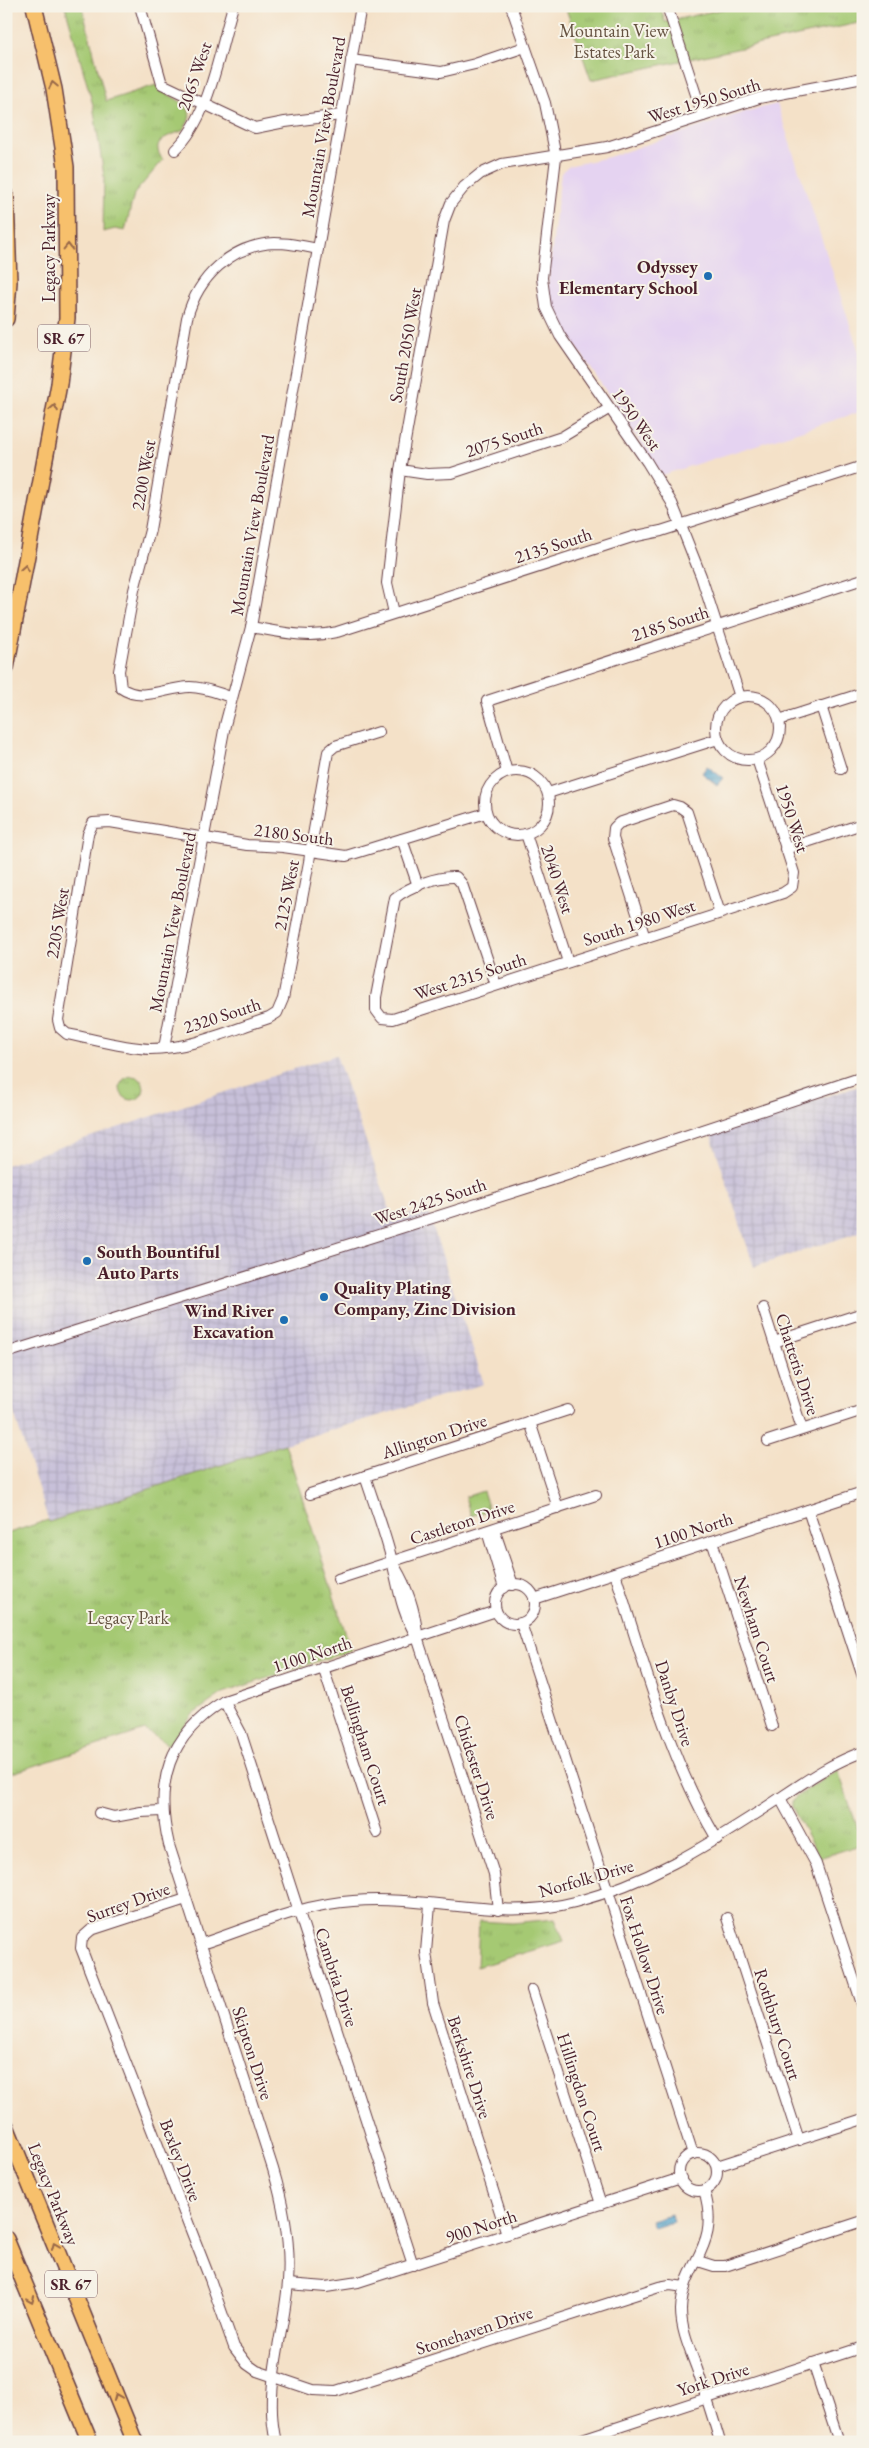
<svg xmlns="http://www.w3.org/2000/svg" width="869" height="2448" font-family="'EB Garamond',serif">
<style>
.built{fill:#e5d3f1}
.industrial{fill:url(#industrial-grid)}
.park{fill:url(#park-tufts);stroke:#78744f}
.water{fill:url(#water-rules);stroke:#4e617c}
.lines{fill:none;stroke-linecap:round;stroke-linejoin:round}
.minor-casing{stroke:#643c43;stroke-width:12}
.highway-casing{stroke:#643c43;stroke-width:18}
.minor{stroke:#fff;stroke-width:10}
.highway{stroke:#f7c06c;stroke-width:15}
.oneway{stroke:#986748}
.poi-dot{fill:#1f6fb2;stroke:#f7f3e8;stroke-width:2}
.labels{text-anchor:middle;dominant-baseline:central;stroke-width:4;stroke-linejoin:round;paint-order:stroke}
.shield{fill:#f7f3e8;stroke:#7e5f64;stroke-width:1}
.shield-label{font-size:16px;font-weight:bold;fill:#4a1f2b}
.park-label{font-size:18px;fill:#655241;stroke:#f7f3e8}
.street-label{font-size:18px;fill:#4a1f2b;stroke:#f7f3e8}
.poi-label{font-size:18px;font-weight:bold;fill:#4a1f2b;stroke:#f7f3e8;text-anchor:end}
</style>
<defs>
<pattern id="industrial-grid" width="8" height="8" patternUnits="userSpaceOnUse" patternTransform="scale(1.25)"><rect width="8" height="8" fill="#c7c0d9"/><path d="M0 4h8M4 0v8" fill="none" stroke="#aca5ba"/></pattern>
<pattern id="park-tufts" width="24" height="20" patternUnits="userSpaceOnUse" patternTransform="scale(1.25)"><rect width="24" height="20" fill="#a5c973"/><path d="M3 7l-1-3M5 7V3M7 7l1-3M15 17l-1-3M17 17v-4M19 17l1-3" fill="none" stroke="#90ac64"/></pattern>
<pattern id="water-rules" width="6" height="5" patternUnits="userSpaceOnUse" patternTransform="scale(1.25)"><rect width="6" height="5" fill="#52a3cc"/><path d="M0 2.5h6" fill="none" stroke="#4684a6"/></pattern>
</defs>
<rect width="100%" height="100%" fill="#f7f3e8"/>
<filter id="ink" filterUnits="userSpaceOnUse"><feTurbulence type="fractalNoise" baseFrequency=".02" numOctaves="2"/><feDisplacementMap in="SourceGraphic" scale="10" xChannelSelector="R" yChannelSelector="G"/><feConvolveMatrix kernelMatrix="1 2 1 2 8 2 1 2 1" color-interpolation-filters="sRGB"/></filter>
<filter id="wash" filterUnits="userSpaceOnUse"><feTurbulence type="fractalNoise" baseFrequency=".0096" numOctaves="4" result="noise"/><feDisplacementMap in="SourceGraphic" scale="20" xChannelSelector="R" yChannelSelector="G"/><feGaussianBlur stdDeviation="1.12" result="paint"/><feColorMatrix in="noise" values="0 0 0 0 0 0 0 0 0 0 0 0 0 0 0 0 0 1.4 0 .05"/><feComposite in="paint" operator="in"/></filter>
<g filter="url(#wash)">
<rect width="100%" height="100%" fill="#f4e1c8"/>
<polygon class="built" points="777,104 863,364 863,411 662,475 554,313 548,295 548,283 561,173 568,166 609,157 748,111"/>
<g class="industrial">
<polygon points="336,1055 393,1219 427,1209 484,1384 285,1444 49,1522 6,1389 6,1165"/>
<polygon points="863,1085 863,1231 754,1267 710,1132"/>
</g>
<g class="park">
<path d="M 65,6 L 82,6 L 106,101 L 156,85 C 171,101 205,104 182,131 C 169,136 148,140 163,160 L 134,194 L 125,231 L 115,229 L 103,232 L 104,176 L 93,105 Z"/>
<polygon points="565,6 660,6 665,22 736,6 863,6 863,22 591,80"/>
<circle cx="132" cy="1088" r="12"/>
<polygon points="285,1444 351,1650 223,1693 193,1714 169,1745 145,1730 6,1775 6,1534 48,1520 49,1522"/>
<polygon points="483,1491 489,1510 471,1516 465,1497"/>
<polygon points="838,1770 863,1844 819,1858 792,1807 792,1801 799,1795"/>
<polygon points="555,1919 564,1941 477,1967 479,1921 512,1923"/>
</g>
<g class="water">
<polygon points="707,766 723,778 717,785 702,773"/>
<polygon points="671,2214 673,2222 654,2228 651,2220"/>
</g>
</g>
<g filter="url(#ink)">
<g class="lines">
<g class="minor-casing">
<g id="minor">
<polyline points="140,6 162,84 255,128 285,122 341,115"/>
<polyline points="511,6 545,103 556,157 542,278 546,307 560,336 647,462 672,503 701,576 740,697"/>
<polyline points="667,6 703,116"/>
<polyline points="351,60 441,72 475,64 525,47"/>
<path d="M 175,150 C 210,117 219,52 233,6"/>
<polyline points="400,470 427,474 452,473 562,437 610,408"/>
<polyline points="394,613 387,583 400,470 444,221 451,203 464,187 480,174 502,164 607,147 759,98 863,78"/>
<path d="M 251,627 C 280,632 307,639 337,632 L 632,537 L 661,531 L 863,466"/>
<circle cx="748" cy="728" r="32"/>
<path d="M 231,697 C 218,693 204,687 190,687 C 167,687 142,703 121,688 L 119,671 L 134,590 L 150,530 L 187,318 C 198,277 231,245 275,243 C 290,243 304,246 318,249"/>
<polyline points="821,706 841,769"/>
<polyline points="779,720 863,693"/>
<path d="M 379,732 L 335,746 L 328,752 L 312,841 L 309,862 L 283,999 L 277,1013 L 269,1018 C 231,1030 191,1049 150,1049 C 123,1048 93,1039 67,1034 L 60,1028 L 58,1020 L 88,834 L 93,823 L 110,822 L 247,845 L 283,847 L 346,856 L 486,813"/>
<circle cx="517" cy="803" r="32"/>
<polyline points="507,772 487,701 863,579"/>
<polyline points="548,793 718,739"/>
<polyline points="526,834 568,962"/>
<polyline points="402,839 418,886"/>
<polyline points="785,849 856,826"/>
<polyline points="645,938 613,838 614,828 619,823 673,805 680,807 687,812 720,913"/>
<path d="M 496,985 L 462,884 L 456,877 C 437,876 410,886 395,898 L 376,997 L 376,1010 L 382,1018 L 393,1019 L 783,893 L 792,887 L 794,873 L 757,759"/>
<polyline points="164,1048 225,725 251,627 361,6"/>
<polyline points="763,1308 802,1429"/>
<polyline points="774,1342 863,1313"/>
<polyline points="6,1353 549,1181 863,1077"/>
<polyline points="530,1422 558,1508"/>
<polyline points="768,1441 863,1410"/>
<path d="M 365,1476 C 374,1504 385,1532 392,1561 C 399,1589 401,1611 417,1637 L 494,1874 L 498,1910"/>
<polyline points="310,1494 568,1410"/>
<polyline points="808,1510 863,1677"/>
<polyline points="494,1529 513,1585"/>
<polyline points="487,1531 504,1588"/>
<polyline points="712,1541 772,1726"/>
<path d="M 395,1567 C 407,1587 415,1611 417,1633"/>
<path d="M 615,1573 C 644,1663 668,1757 717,1839"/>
<polyline points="338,1579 596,1495"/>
<circle cx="515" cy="1604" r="20"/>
<polyline points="534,1599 863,1492"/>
<polyline points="521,1623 693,2154"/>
<polyline points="323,1667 377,1833"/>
<polyline points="224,1701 241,1733 413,2265"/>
<polyline points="780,1798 816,1864 863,2007"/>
<polyline points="99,1813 114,1817 141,1812 162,1811"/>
<polyline points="186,1899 91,1930 82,1938 81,1948 210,2279 234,2347 247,2364 257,2371 313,2390 336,2391 659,2287 670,2285 685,2287"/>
<polyline points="430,1905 426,1952 433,2003 507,2234"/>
<polyline points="727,1918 799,2140"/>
<path d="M 201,1944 C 250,1928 301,1904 353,1901 C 429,1895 499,1922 575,1902 C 647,1883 703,1848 765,1808 C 796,1788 827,1764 863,1752"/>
<polyline points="532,1990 601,2204"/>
<circle cx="698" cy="2172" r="19"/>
<polyline points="717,2166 863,2119"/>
<path d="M 704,2190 C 722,2249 683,2260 681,2310 C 681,2330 690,2350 697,2369 C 705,2393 713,2417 720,2442"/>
<polyline points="698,2261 714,2266 725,2266 863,2221"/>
<polyline points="288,2284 326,2287 358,2282 681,2178"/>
<polyline points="813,2363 839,2442"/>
<path d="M 276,2442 C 263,2389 284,2335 288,2282 C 291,2243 284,2206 273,2169 L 169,1845 C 154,1783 168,1736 224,1701 L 496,1611"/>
<polyline points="573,2442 863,2347"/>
</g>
</g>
<g class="highway-casing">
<g id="highway">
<polyline points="6,196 9,282 6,319"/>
<polyline points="6,668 59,384 67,318 66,167 54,89 34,6"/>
<polyline points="6,2126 135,2442"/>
<polyline points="6,2239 90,2442"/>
</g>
</g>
<use href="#minor" class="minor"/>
<use href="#highway" class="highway"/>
</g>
<defs><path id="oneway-chevron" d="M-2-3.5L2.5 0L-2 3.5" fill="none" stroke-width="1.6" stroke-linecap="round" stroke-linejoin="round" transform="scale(1.25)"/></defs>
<g class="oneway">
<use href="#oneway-chevron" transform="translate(53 85) rotate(-102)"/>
<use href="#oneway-chevron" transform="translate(68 247) rotate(-89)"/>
<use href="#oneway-chevron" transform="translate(54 408) rotate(-80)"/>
<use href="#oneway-chevron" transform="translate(25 568) rotate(-80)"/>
<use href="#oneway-chevron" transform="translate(55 2246) rotate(-112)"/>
<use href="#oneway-chevron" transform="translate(31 2300) rotate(68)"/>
<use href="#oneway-chevron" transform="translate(117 2397) rotate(-112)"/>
</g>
</g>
<g class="poi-dot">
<circle cx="708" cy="276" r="5"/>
<circle cx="87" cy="1261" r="5"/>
<circle cx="324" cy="1297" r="5"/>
<circle cx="284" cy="1320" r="5"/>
</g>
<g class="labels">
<g class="shield">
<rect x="38" y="324.5" width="52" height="27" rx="4"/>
<rect x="45" y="2270.5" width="52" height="27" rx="4"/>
</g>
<g class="shield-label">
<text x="64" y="338">SR 67</text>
<text x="71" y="2284">SR 67</text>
</g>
<g class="park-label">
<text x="614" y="30">Mountain View<tspan x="614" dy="21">Estates Park</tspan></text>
<text x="128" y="1617">Legacy Park</text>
</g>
<g class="street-label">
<text transform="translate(194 76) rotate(-71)">2065 West</text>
<text transform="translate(704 100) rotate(-17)">West 1950 South</text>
<text transform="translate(323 127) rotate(-80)">Mountain View Boulevard</text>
<text transform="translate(48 248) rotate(-90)">Legacy Parkway</text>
<text transform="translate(405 345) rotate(-80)">South 2050 West</text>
<text transform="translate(637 419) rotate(55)">1950 West</text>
<text transform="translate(504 439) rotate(-18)">2075 South</text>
<text transform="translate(143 475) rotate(-80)">2200 West</text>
<text transform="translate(252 525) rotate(-80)">Mountain View Boulevard</text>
<text transform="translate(553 545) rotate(-18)">2135 South</text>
<text transform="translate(670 623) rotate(-18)">2185 South</text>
<text transform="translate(793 818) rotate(72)">1950 West</text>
<text transform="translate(294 834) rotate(7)">2180 South</text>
<text transform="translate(558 879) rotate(72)">2040 West</text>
<text transform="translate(286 895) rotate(-79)">2125 West</text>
<text transform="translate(172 922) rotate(-79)">Mountain View Boulevard</text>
<text transform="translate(639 922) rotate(-18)">South 1980 West</text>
<text transform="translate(57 923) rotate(-81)">2205 West</text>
<text transform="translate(470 976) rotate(-18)">West 2315 South</text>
<text transform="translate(222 1015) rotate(-18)">2320 South</text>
<text transform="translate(430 1201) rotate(-18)">West 2425 South</text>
<text transform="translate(798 1364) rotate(72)">Chatteris Drive</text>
<text transform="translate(434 1436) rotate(-18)">Allington Drive</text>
<text transform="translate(462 1522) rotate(-18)">Castleton Drive</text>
<text transform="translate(693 1530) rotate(-18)">1100 North</text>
<text transform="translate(757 1629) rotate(72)">Newham Court</text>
<text transform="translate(312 1654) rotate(-18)">1100 North</text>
<text transform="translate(675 1703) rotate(72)">Danby Drive</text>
<text transform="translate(366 1745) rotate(72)">Bellingham Court</text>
<text transform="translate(477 1767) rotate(72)">Chidester Drive</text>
<text transform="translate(586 1878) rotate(-16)">Norfolk Drive</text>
<text transform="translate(128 1902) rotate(-20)">Surrey Drive</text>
<text transform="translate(645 1955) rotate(72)">Fox Hollow Drive</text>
<text transform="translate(337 1977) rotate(72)">Cambria Drive</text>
<text transform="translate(778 2024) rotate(72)">Rothbury Court</text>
<text transform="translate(253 2053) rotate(72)">Skipton Drive</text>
<text transform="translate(470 2067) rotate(72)">Berkshire Drive</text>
<text transform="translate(582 2092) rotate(72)">Hillingdon Court</text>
<text transform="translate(181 2160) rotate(69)">Bexley Drive</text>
<text transform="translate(54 2194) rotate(68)">Legacy Parkway</text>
<text transform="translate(481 2226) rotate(-18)">900 North</text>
<text transform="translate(474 2330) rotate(-18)">Stonehaven Drive</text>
<text transform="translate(713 2379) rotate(-18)">York Drive</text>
</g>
<g class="poi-label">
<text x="698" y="266">Odyssey<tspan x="698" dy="21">Elementary School</tspan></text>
<text x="97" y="1251" text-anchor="start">South Bountiful<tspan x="97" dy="21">Auto Parts</tspan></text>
<text x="334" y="1287" text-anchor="start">Quality Plating<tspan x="334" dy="21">Company, Zinc Division</tspan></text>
<text x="274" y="1310">Wind River<tspan x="274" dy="21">Excavation</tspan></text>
</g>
</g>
<rect width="869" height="2448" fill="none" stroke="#f7f3e8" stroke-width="25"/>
</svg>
